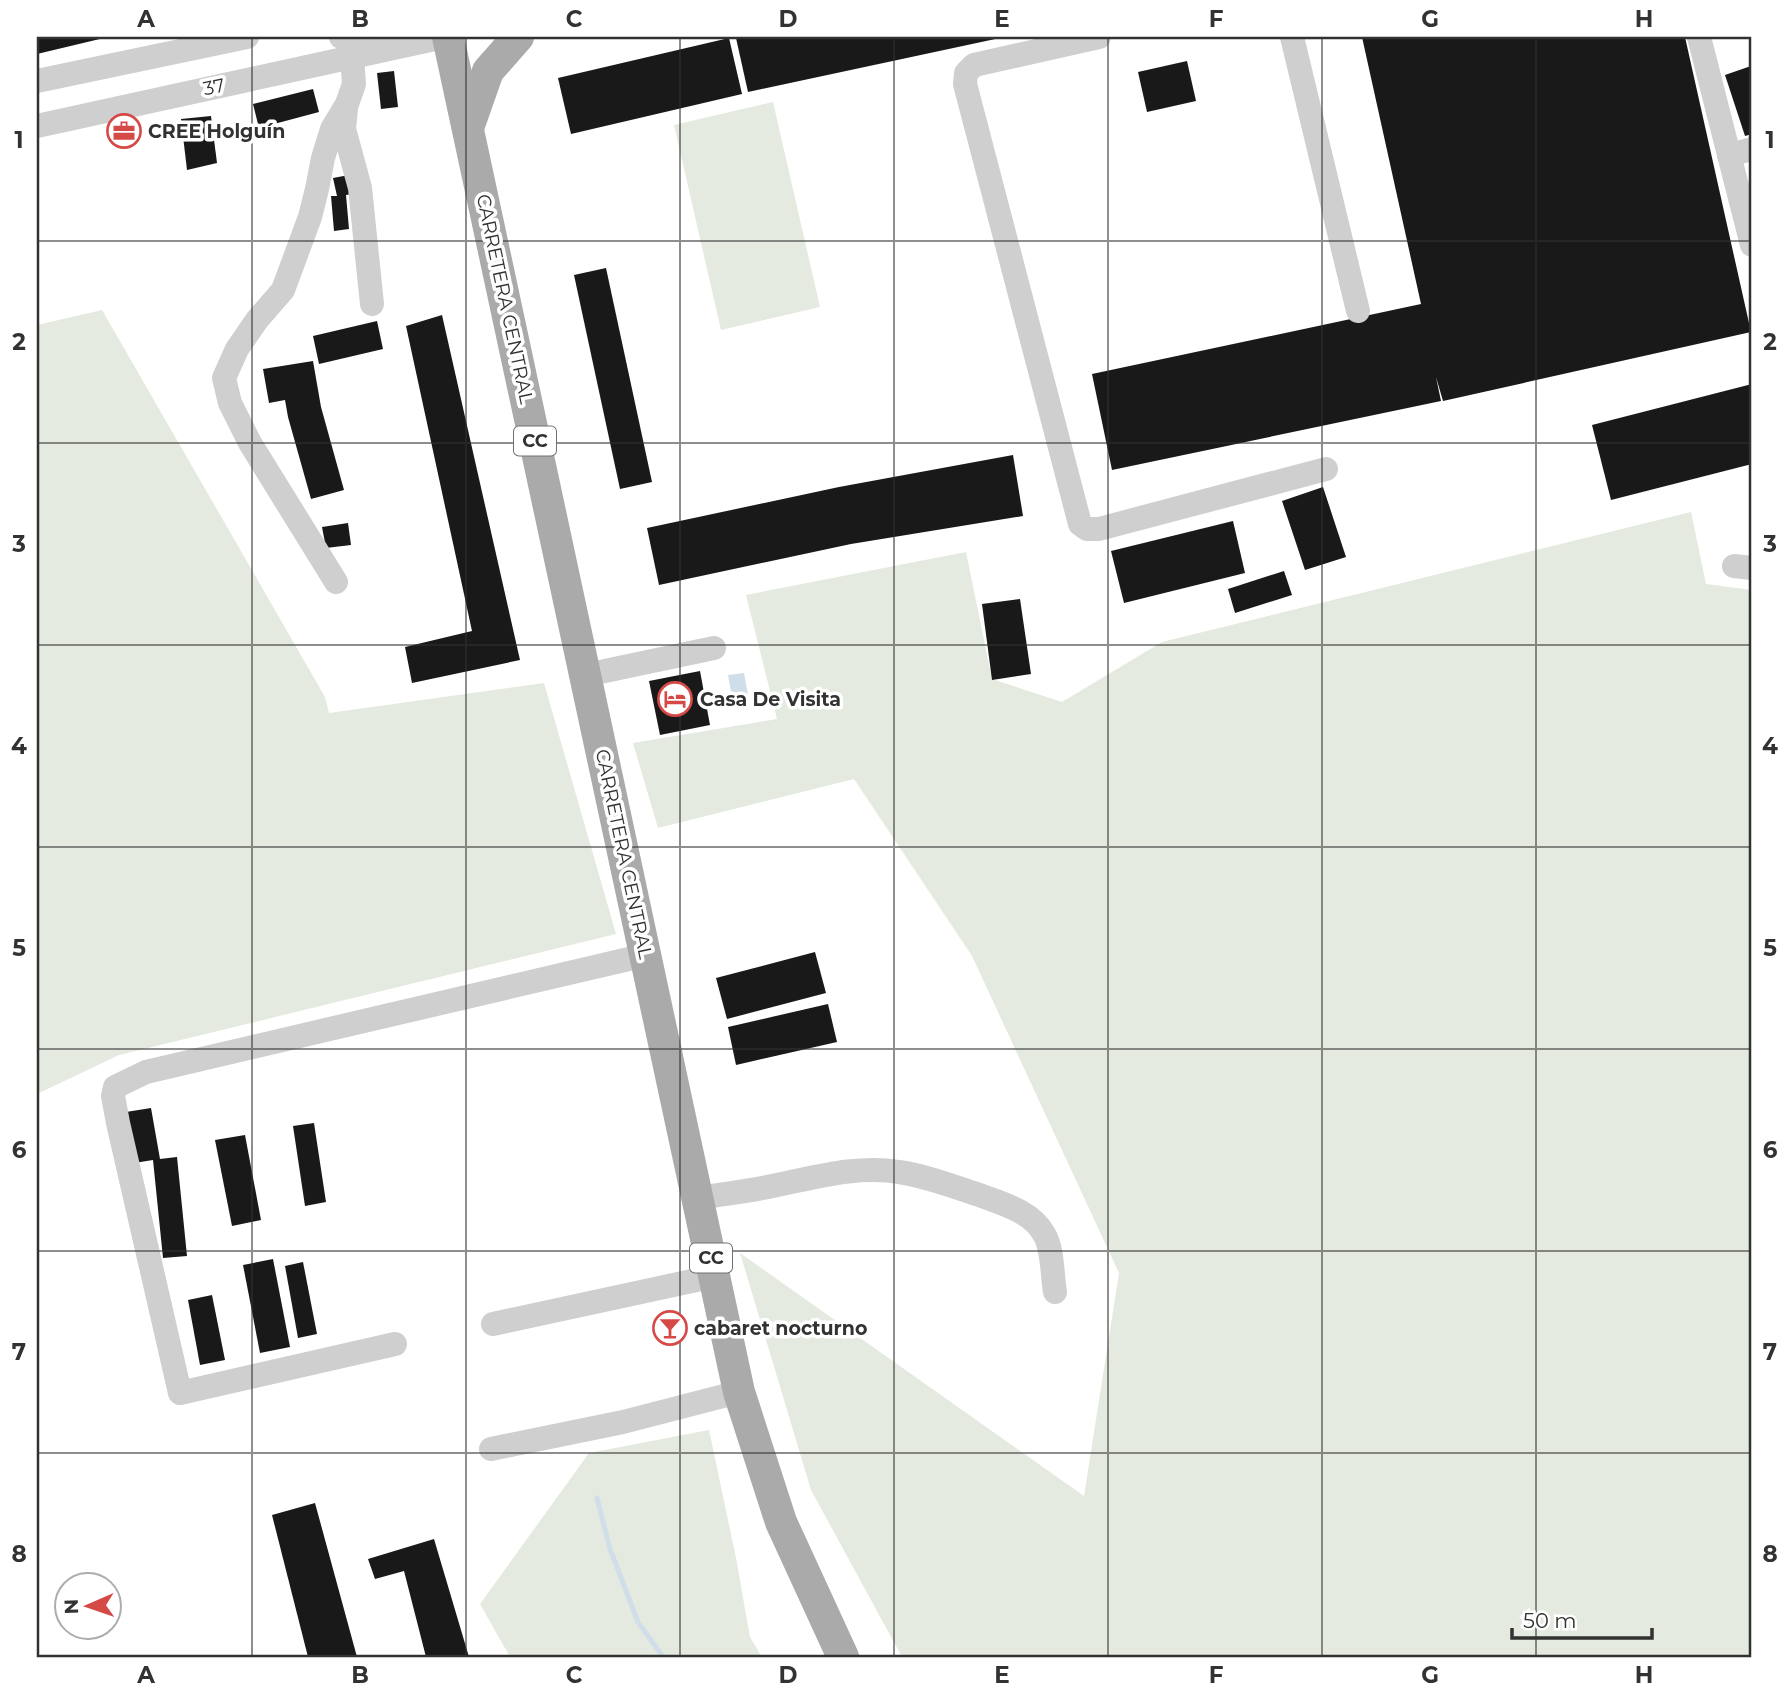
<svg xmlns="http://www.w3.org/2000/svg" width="1789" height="1694" font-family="Montserrat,sans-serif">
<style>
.green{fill:#e4eadf}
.water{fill:#d0deea}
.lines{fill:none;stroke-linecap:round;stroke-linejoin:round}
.stream{stroke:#d0deea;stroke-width:5}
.building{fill:#191919}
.minor{stroke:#cfcfcf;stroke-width:24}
.major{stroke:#aaa;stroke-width:32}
.grid{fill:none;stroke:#323232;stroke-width:2;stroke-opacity:0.55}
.labels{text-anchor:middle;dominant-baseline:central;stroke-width:7;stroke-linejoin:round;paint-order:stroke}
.shield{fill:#fff;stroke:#707070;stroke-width:2}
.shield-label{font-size:18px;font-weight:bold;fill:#323232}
.street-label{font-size:19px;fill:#323232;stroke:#fff}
.poi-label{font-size:19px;font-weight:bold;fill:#323232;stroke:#fff;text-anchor:start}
.neatline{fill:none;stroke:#323232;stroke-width:2.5}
.grid-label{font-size:23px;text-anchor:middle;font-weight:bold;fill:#323232}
</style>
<rect width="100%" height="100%" fill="#fff"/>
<g class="green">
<polygon points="773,102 820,307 721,330 674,125"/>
<polygon points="102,310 325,697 329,713 544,683 616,934 119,1055 37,1094 37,325"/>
<polygon points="1691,512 1706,584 1752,590 1752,1657 902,1657 811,1490 740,1253 1084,1496 1119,1273 972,956 854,779 658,828 633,743 777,719 746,595 966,552 992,679 1062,702 1162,642"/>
<polygon points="709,1430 736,1558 750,1637 762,1657 510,1657 480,1604 589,1453"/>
</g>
<polygon class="water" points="744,673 749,700 733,703 728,675"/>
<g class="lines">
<polyline class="stream" points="597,1498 610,1549 638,1622 663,1657"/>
</g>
<g class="building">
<polygon points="37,37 104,37 104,38 37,54"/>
<polygon points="744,37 1000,37 1000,38 748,92 736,38"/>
<polygon points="1362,37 1685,37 1751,332 1443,401 1436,377 1441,401 1112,470 1092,374 1421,304"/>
<polygon points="729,38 742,94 571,134 558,78"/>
<polygon points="1187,61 1196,101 1147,112 1138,72"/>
<polygon points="1751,66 1752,134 1745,136 1725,75"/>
<polygon points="394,71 398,107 381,109 377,73"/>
<polygon points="313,89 319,112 259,128 253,104"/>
<polygon points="211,116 217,163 187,170 181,119"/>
<polygon points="349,175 353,194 346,195 349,229 334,231 331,196 337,196 333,178"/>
<polygon points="606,268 652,482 620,489 574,275"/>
<polygon points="442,315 520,660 412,683 405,647 472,631 406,326"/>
<polygon points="377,321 383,349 319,364 313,336"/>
<polygon points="313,361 321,407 344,490 311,499 288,417 285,400 269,403 263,369"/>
<polygon points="1752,384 1752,464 1611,500 1592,425"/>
<polygon points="1013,455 1023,516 851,544 659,585 647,528 839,487"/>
<polygon points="1323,487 1346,557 1305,570 1282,501"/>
<polygon points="1233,521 1245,573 1124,603 1111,551"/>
<polygon points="348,523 351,545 326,548 322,527"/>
<polygon points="1284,571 1292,595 1235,613 1228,589"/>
<polygon points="1020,599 1031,674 992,680 982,604"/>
<polygon points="700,671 710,725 660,735 649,681"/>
<polygon points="815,952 826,993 727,1019 716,978"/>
<polygon points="828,1004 837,1042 736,1065 728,1027"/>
<polygon points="151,1108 160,1159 177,1157 187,1256 163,1258 153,1160 134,1163 126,1112"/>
<polygon points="314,1123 326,1202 305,1206 293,1126"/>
<polygon points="245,1135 261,1220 232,1226 215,1140"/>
<polygon points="273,1259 290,1347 260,1353 243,1265"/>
<polygon points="303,1262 317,1334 298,1338 285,1266"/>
<polygon points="212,1295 225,1360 200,1365 188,1300"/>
<polygon points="315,1503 357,1657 308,1657 272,1515"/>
<polygon points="434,1539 469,1657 426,1657 404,1571 375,1579 368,1559"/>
</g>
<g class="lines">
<g class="minor">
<polyline points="341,37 383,47"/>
<polyline points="1099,37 974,65 966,73 965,84 1080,524 1087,529 1099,529 1326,469"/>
<polyline points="1292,37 1358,311"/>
<polyline points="1699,37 1752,245"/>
<polyline points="37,81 247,37"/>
<polyline points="346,108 344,129 360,188 372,304"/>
<polyline points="37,126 444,37"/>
<polyline points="1729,155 1752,149"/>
<polyline points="1734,566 1752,568"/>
<polyline points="336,582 250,443 230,403 224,378 237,349 257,320 283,290 310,217 317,189 323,158 332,129 347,104 354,84 352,57"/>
<polyline points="586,675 714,648"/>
<path d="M 698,1198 C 724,1194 751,1191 777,1185 C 817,1177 858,1165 899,1172 C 927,1176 955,1187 982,1196 C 1004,1204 1032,1212 1044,1234 C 1053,1248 1052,1275 1055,1292"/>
<polyline points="493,1324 715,1276"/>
<polyline points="395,1344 180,1393 118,1123 113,1096 115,1087 146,1072 646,955"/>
<polyline points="491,1449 623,1422 739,1392"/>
</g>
<g class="major">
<polyline points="448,37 739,1392 781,1522 843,1657"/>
<polyline points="468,128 488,71 518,37"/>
</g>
</g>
<path class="grid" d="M 252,37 L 252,1657M 466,37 L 466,1657M 680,37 L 680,1657M 894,37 L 894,1657M 1108,37 L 1108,1657M 1322,37 L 1322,1657M 1536,37 L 1536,1657M 37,241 L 1752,241M 37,443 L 1752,443M 37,645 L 1752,645M 37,847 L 1752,847M 37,1049 L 1752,1049M 37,1251 L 1752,1251M 37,1453 L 1752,1453"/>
<defs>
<g id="office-ring" transform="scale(1.75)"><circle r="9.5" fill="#fff" stroke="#d54947" stroke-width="1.5"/><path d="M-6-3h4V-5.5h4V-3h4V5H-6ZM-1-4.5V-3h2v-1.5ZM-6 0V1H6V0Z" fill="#d54947"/></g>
<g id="hotel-ring" transform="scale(1.75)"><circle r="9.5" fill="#fff" stroke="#d54947" stroke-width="1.5"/><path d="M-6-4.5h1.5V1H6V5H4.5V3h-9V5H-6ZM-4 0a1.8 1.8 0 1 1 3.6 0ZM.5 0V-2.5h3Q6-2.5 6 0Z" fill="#d54947"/></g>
<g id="bar-ring" transform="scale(1.75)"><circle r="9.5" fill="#fff" stroke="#d54947" stroke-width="1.5"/><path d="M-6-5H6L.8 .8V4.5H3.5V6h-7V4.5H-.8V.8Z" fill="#d54947"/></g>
</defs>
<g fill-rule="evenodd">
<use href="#office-ring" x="124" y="131"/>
<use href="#hotel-ring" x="675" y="699"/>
<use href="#bar-ring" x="670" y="1328"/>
</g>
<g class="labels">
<g class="shield">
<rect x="514" y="426.5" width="42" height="29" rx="5"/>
<rect x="690" y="1243.5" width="42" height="29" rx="5"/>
</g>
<g class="shield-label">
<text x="535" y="441">CC</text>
<text x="711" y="1258">CC</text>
</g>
<g class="street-label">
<text transform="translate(214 87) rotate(-12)">37</text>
<text transform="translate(505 299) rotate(78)">CARRETERA CENTRAL</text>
<text transform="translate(624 854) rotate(78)">CARRETERA CENTRAL</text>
</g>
<g class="poi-label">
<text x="148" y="131">CREE Holguín</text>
<text x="700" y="699">Casa De Visita</text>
<text x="694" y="1328">cabaret nocturno</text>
</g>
</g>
<rect width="1789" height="1694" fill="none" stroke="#ffffff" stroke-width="77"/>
<g transform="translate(88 1606) rotate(268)"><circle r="33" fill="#ffffff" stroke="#adadad" stroke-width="2"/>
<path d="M0-5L12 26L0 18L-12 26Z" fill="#d54947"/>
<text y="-10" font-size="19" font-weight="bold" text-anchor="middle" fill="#323232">N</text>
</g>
<path d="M1512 1628v10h140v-10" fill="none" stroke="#323232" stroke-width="3.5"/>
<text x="1523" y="1628" font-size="21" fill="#323232" stroke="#ffffff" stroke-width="5" paint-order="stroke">50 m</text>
<rect x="38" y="38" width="1712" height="1618" class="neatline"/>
<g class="grid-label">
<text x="146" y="27">A</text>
<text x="360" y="27">B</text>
<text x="574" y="27">C</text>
<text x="788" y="27">D</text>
<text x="1002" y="27">E</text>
<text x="1216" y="27">F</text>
<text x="1430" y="27">G</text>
<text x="1644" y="27">H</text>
<text x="19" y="148">1</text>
<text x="1770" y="148">1</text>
<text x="19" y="350">2</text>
<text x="1770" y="350">2</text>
<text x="19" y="552">3</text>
<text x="1770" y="552">3</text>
<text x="19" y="754">4</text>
<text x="1770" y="754">4</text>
<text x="19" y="956">5</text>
<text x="1770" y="956">5</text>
<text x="19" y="1158">6</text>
<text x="1770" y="1158">6</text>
<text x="19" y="1360">7</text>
<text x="1770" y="1360">7</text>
<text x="19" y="1562">8</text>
<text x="1770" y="1562">8</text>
<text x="146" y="1683">A</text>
<text x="360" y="1683">B</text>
<text x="574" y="1683">C</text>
<text x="788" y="1683">D</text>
<text x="1002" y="1683">E</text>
<text x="1216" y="1683">F</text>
<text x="1430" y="1683">G</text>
<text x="1644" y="1683">H</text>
</g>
</svg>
